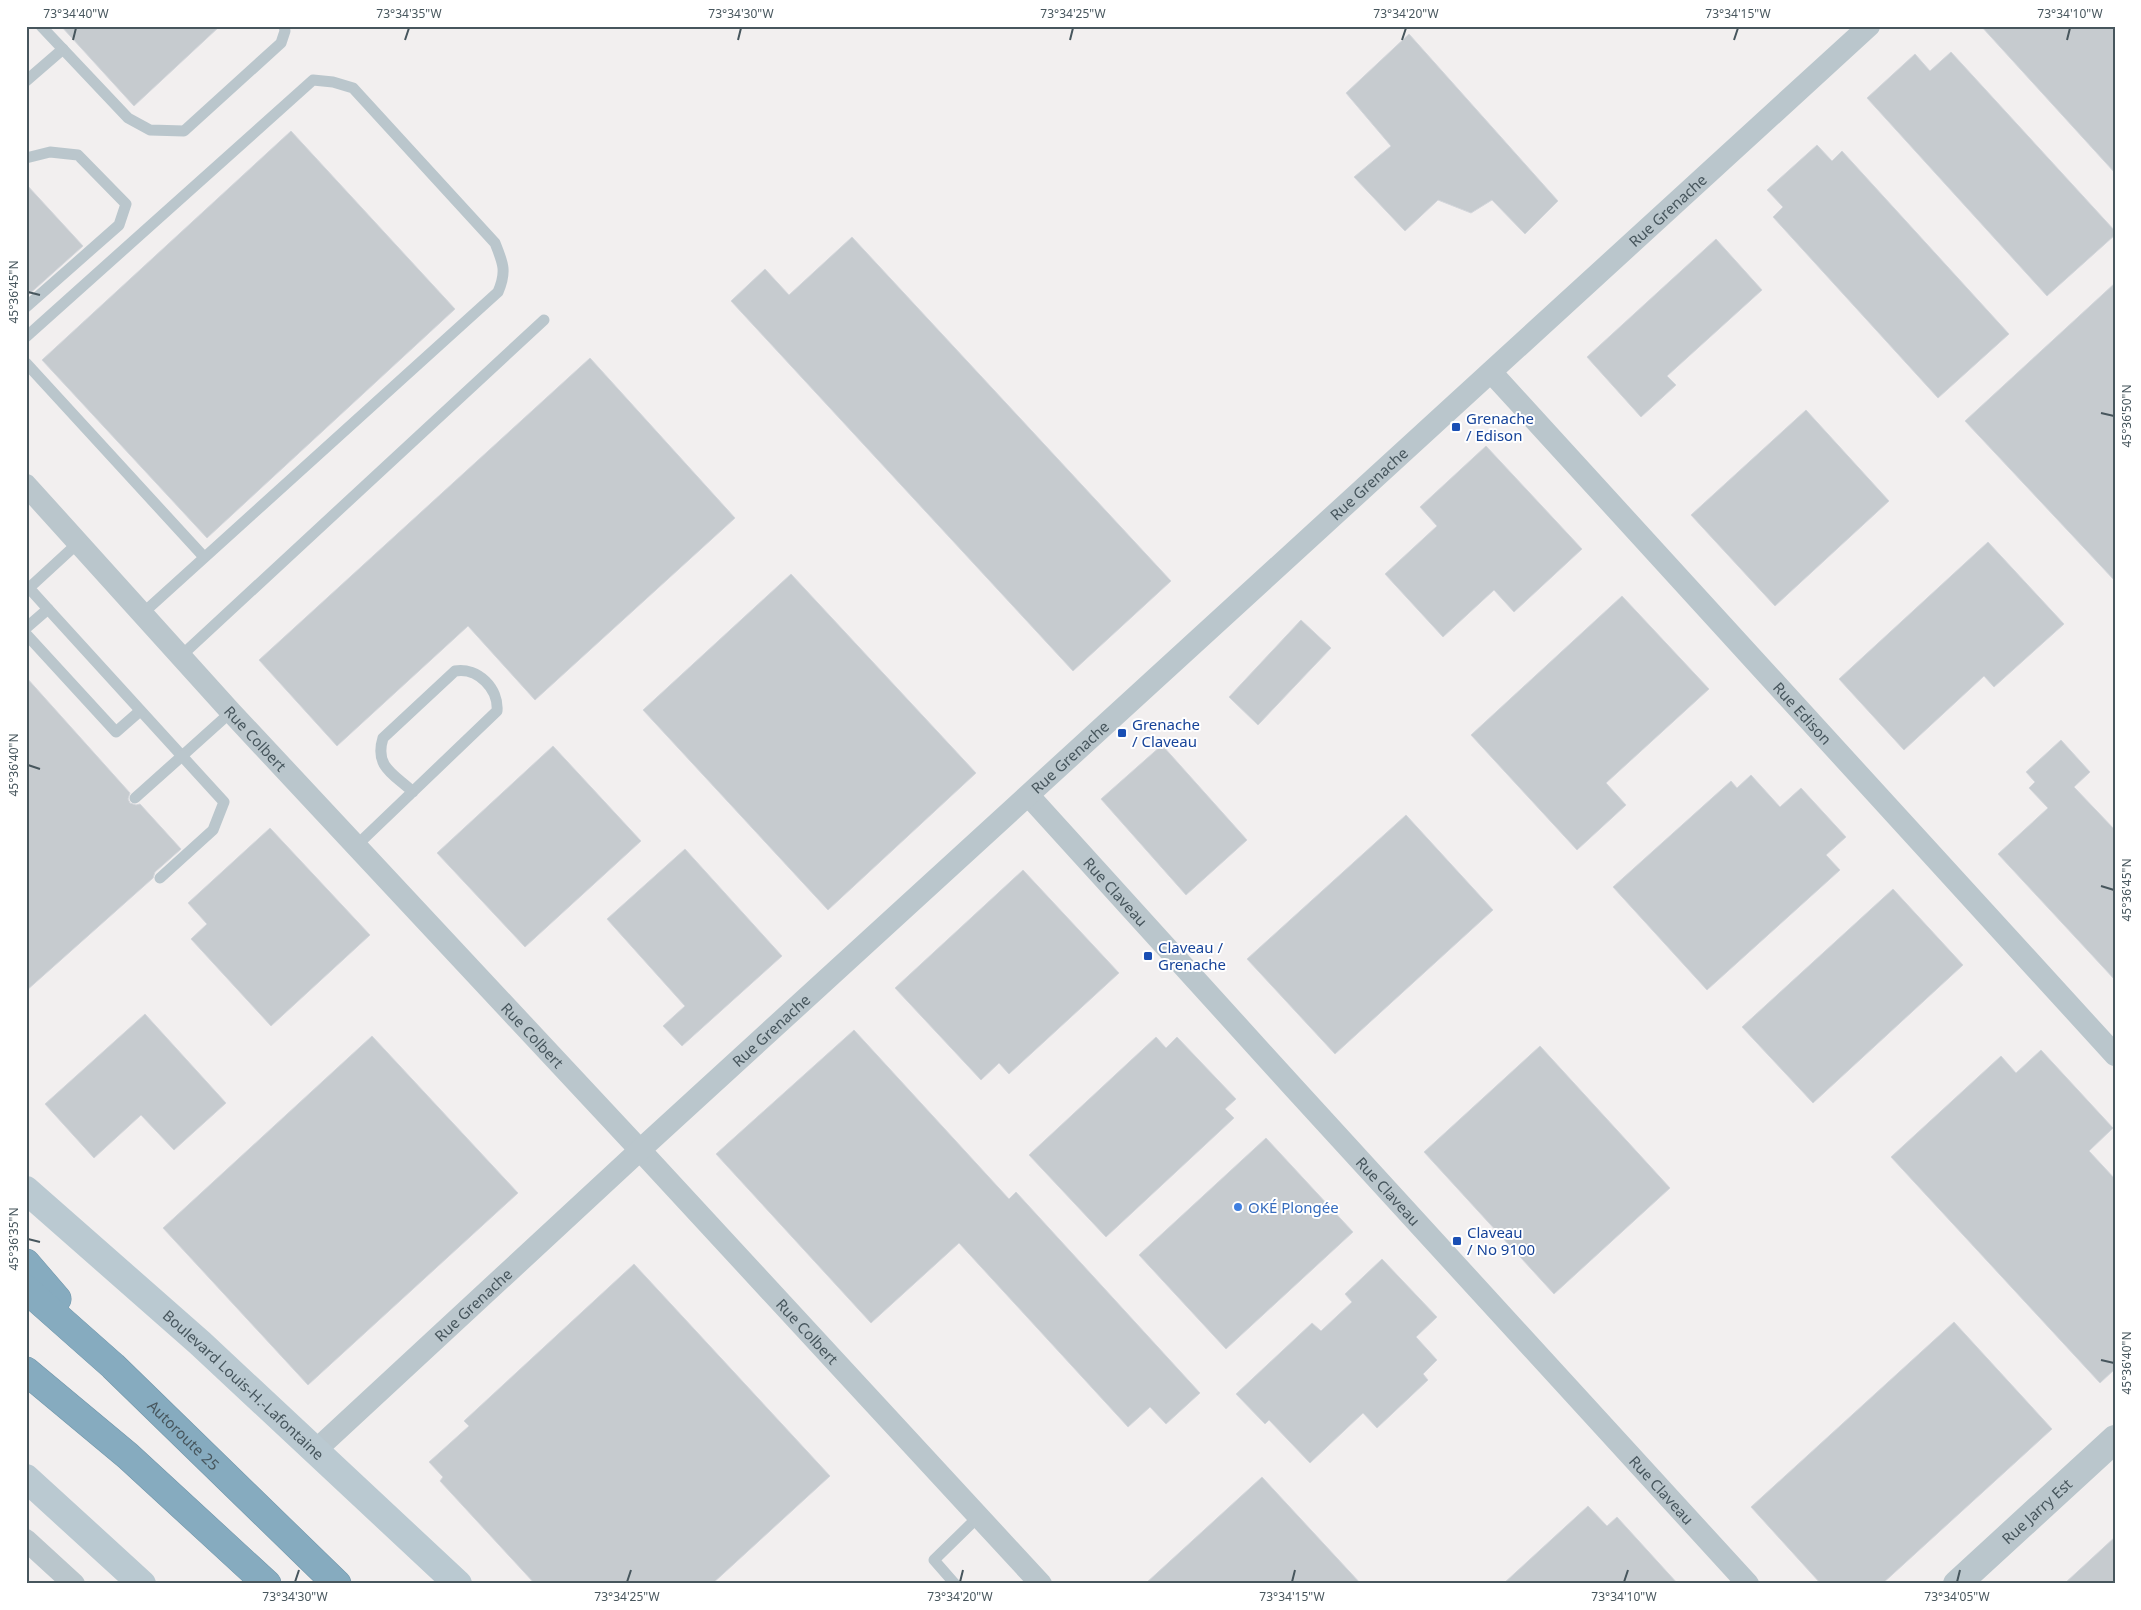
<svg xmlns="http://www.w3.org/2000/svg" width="2141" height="1610" font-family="'Noto Sans',sans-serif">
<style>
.building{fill:#c6cbcf;stroke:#d3d6db}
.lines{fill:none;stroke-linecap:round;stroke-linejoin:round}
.motorway-casing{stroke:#7196aa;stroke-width:29}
.service{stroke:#bac6cc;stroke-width:11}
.minor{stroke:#bac6cc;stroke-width:22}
.tertiary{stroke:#bac6cc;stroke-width:28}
.secondary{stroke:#bac9d1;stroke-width:28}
.motorway{stroke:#86abbf;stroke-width:28}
.ticks{fill:none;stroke:#47565d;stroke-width:2}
.transit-dot{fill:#1a4fb4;stroke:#fff;stroke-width:2}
.shop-dot{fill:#3f7fe0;stroke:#fff;stroke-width:2}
.labels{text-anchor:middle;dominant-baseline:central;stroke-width:4;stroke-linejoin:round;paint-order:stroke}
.street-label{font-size:15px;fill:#47565d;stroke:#fff}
.transit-label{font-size:15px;fill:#164399;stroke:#fff;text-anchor:start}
.shop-label{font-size:15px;fill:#366cbe;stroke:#fff;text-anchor:start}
.neatline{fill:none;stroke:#47565d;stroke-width:2}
.ticks-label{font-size:12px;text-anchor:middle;fill:#47565d}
</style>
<rect width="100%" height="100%" fill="#f2efef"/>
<g class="building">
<polygon points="61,26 220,26 134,106"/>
<polygon points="1981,26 2115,26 2115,173"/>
<polygon points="1409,34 1558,201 1525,234 1492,200 1471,213 1438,200 1405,231 1354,177 1391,146 1346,93"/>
<polygon points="1951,52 2115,231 2115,235 2047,296 1867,98 1915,54 1930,71"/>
<polygon points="291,131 455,309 207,538 42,360"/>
<polygon points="1817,145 1832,161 1842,151 2009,334 1938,398 1773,217 1783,207 1767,190"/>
<polygon points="26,184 83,246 26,297"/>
<polygon points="852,237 1171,581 1073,671 731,301 765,269 789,295"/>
<polygon points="1716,239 1762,290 1667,376 1676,385 1641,417 1587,357"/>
<polygon points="2115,283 2115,581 1965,421"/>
<polygon points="590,358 735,518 535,700 468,626 337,746 259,660"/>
<polygon points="1806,410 1889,501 1775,606 1691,515"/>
<polygon points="1486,446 1582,549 1514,612 1494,590 1443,637 1385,574 1437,526 1420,507"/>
<polygon points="1988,542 2064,624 1994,687 1984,676 1904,750 1839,679"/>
<polygon points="791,574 976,773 828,910 643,710"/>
<polygon points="1622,596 1709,689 1606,783 1626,805 1577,850 1471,735"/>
<polygon points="1301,620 1331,648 1258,725 1229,697"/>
<polygon points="26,677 130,793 128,799 130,803 136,805 140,804 181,849 155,872 153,878 26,991"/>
<polygon points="2061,740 2090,772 2074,787 2115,830 2115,980 1998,854 2048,808 2029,788 2035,782 2026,772"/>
<polygon points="1162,745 1247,840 1186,895 1101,799"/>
<polygon points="553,746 641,841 525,947 437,853"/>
<polygon points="1751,775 1780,807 1801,788 1846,837 1826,855 1840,870 1707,990 1613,887 1731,781 1737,788"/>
<polygon points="1406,815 1493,910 1335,1054 1247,959"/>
<polygon points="270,828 370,935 271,1026 191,939 207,924 188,903"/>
<polygon points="685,849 782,956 682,1046 663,1026 685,1006 607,919"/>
<polygon points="1023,870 1119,973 1009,1074 999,1063 981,1080 895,988"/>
<polygon points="1893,889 1963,965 1813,1103 1742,1027"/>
<polygon points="145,1014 226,1103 174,1150 141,1115 94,1158 45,1104"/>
<polygon points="854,1030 1009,1199 1016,1192 1200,1393 1166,1424 1150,1407 1128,1427 959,1243 871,1323 716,1154"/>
<polygon points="372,1036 518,1193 308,1385 163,1228"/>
<polygon points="1156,1037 1166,1048 1177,1037 1236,1099 1225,1109 1234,1118 1106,1237 1029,1155"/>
<polygon points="1540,1046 1670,1188 1554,1294 1424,1152"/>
<polygon points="2041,1050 2113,1128 2089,1151 2115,1179 2115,1369 2100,1383 1891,1157 2001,1056 2016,1073"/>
<polygon points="1266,1138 1353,1232 1226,1349 1139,1255"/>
<polygon points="1382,1259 1437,1317 1416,1337 1437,1360 1423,1374 1428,1380 1377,1428 1363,1413 1310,1463 1269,1420 1265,1424 1236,1394 1312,1323 1321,1331 1352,1302 1345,1294"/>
<polygon points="634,1264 830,1476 712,1584 535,1584 440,1481 443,1477 429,1462 469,1426 464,1421"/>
<polygon points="1954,1322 2052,1429 1882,1584 1821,1584 1751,1507"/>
<polygon points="1262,1477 1361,1584 1145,1584"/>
<polygon points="1588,1506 1607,1526 1617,1517 1678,1584 1503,1584"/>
<polygon points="2115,1537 2115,1584 2064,1584"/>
</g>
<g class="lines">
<g class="motorway-casing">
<g id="motorway">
<polyline points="26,1263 57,1299"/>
<path id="s7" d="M 26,1289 L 113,1366 L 337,1584"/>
<polyline points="26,1371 128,1456 267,1584"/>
</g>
</g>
<g class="service">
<polyline points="41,26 128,118 150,130 184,131 281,43 285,31 284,26"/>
<polyline points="26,81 63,49"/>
<polyline points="26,158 50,152 78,155 126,204 119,225 26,307"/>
<path d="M 26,337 L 313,80 L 333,82 L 353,88 L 495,243 C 503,263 507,271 498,292 L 142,614"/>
<polyline points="26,363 204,557"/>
<polyline points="48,609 29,588 78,543"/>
<polyline points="26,628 48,609 182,756 231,712"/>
<polyline points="26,634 116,732 140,711"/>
<polyline points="181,656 544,320"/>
<polyline points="135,798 182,756 224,802 213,830 160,878"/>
<path d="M 356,846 L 497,711 C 499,689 478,667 455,671 L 383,738 C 374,767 394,774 413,792"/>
<polyline points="955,1584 934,1560 979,1516"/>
</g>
<g class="minor">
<path id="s1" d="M 1491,372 L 2115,1055"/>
<path id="s2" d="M 26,485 L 231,712 L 640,1150 L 1041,1584"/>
<path id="s3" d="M 1029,796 L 1294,1088 L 1748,1584"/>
<path id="s4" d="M 316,1450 L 640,1150 L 1869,26"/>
<polyline points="26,1540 74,1584"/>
</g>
<path class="tertiary" id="s5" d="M 1957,1584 L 2115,1439"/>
<g class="secondary">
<path id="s6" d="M 26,1190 L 200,1343 L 458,1584"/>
<polyline points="26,1478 142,1584"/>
</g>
<use href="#motorway" class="motorway"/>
</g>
<path class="ticks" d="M 73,40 L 76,28M 405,40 L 409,28M 738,40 L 741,28M 1070,40 L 1073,28M 1402,40 L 1406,28M 1734,40 L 1738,28M 2067,40 L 2070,28M 28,292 L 40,295M 2101,413 L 2114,416M 28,765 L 40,769M 2101,886 L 2114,890M 28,1239 L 40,1242M 2101,1360 L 2114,1363M 295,1582 L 299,1570M 627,1582 L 631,1570M 960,1582 L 963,1570M 1292,1582 L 1295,1570M 1624,1582 L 1628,1570M 1957,1582 L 1960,1570"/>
<g class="transit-dot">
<rect x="1451" y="422" width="10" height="10" rx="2.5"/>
<rect x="1117" y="728" width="10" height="10" rx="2.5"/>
<rect x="1143" y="951" width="10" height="10" rx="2.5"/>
<rect x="1452" y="1236" width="10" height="10" rx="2.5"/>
</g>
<circle class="shop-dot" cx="1238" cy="1207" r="5"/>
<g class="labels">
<g class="street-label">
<text stroke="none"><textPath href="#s4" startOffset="1834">Rue Grenache</textPath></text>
<text stroke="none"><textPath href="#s4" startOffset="1429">Rue Grenache</textPath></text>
<text stroke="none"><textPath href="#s1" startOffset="462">Rue Edison</textPath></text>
<text stroke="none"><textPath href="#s2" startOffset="342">Rue Colbert</textPath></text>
<text stroke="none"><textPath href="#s4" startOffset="1024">Rue Grenache</textPath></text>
<text stroke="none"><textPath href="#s3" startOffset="129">Rue Claveau</textPath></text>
<text stroke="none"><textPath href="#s4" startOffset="619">Rue Grenache</textPath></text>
<text stroke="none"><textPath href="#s2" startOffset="748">Rue Colbert</textPath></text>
<text stroke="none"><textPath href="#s3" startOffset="534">Rue Claveau</textPath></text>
<text stroke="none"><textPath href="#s4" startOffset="214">Rue Grenache</textPath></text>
<text stroke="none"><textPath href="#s2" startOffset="1152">Rue Colbert</textPath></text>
<text stroke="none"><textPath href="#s6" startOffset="292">Boulevard Louis-H.-Lafontaine</textPath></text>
<text stroke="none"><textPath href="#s7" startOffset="215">Autoroute 25</textPath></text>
<text stroke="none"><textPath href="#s3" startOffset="939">Rue Claveau</textPath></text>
<text stroke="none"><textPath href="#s5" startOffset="108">Rue Jarry Est</textPath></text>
</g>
<g class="transit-label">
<text x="1466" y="418">Grenache<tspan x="1466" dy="17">/ Edison</tspan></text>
<text x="1132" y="724">Grenache<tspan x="1132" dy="17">/ Claveau</tspan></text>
<text x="1158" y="947">Claveau /<tspan x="1158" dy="17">Grenache</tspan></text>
<text x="1467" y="1232">Claveau<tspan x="1467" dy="17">/ No 9100</tspan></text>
</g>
<g class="shop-label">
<text x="1248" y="1207">OKÉ Plongée</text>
</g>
</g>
<rect width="2141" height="1610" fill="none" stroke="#ffffff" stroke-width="55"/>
<rect x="28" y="28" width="2086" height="1554" class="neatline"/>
<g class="ticks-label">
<text x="76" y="18">73°34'40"W</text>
<text x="409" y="18">73°34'35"W</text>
<text x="741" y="18">73°34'30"W</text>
<text x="1073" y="18">73°34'25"W</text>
<text x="1406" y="18">73°34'20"W</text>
<text x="1738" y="18">73°34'15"W</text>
<text x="2070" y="18">73°34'10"W</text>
<text transform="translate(14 292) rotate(-90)" y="4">45°36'45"N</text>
<text transform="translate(2127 416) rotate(-90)" y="4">45°36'50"N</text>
<text transform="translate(14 765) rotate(-90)" y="4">45°36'40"N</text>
<text transform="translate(2127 890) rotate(-90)" y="4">45°36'45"N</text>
<text transform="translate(14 1239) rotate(-90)" y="4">45°36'35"N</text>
<text transform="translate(2127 1363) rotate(-90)" y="4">45°36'40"N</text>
<text x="295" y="1601">73°34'30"W</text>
<text x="627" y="1601">73°34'25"W</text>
<text x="960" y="1601">73°34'20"W</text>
<text x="1292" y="1601">73°34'15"W</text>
<text x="1624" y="1601">73°34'10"W</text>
<text x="1957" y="1601">73°34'05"W</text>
</g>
</svg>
